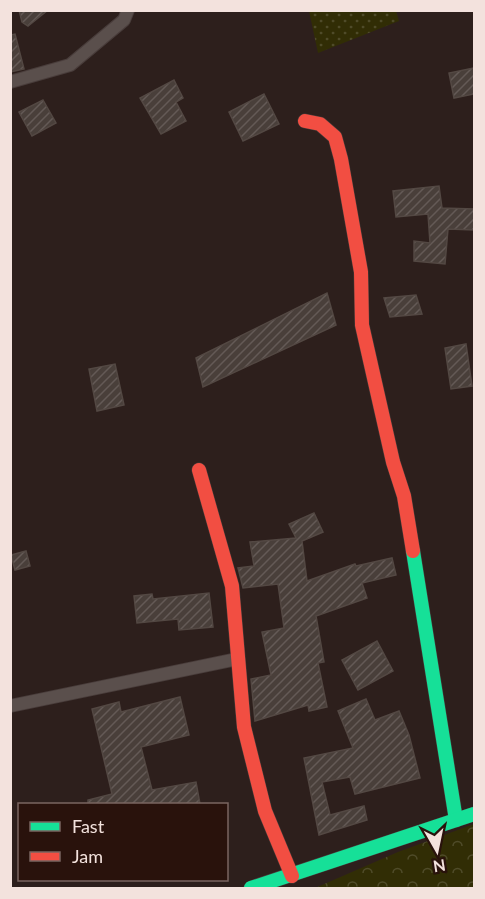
<svg xmlns="http://www.w3.org/2000/svg" width="485" height="899" font-family="Lato,sans-serif">
<style>
.grass{fill:url(#grass-dots)}
.forest{fill:url(#forest-crowns)}
.building{fill:url(#building-hatch);stroke:#534843;stroke-width:1.5}
.lines{fill:none;stroke-linecap:round;stroke-linejoin:round}
.street-casing{stroke:#493d3b;stroke-width:14}
.fast-casing{stroke:#493d3b;stroke-width:15}
.jam-casing{stroke:#493d3b;stroke-width:15}
.street{stroke:#5a4f4c;stroke-width:12}
.fast{stroke:#16e098;stroke-width:14}
.jam{stroke:#f24e42;stroke-width:14}
</style>
<defs>
<pattern id="grass-dots" width="8" height="8" patternUnits="userSpaceOnUse" patternTransform="scale(1.5)"><rect width="8" height="8" fill="#312d05"/><path d="M2 2h.1M6 6h.1" fill="none" stroke="#4f4b29" stroke-width="1.8" stroke-linecap="round"/></pattern>
<pattern id="forest-crowns" width="20" height="18" patternUnits="userSpaceOnUse" patternTransform="scale(1.5)"><rect width="20" height="18" fill="#312d05"/><path d="M2 6a3 3 0 1 1 6 0M12 15a3 3 0 1 1 6 0" fill="none" stroke="#4f4b29"/></pattern>
<pattern id="building-hatch" width="6" height="6" patternUnits="userSpaceOnUse" patternTransform="scale(1.5)"><rect width="6" height="6" fill="#493f3a"/><path d="M-1 1l2-2M0 6l6-6M5 7l2-2" fill="none" stroke="#645a56"/></pattern>
</defs>
<rect width="100%" height="100%" fill="#2d1f1c"/>
<polygon class="grass" points="309,11 396,11 399,21 318,53"/>
<polygon class="forest" points="474,824 474,888 315,888 398,852"/>
<g class="building">
<polygon points="19,10 48,10 28,26 22,22"/>
<polygon points="15,34 24,69 10,72 10,35"/>
<polygon points="474,68 474,94 454,98 449,73"/>
<polygon points="174,80 183,98 176,102 186,121 161,134 140,98"/>
<polygon points="264,94 279,124 243,141 229,112"/>
<polygon points="43,100 56,123 32,136 19,112"/>
<polygon points="439,186 442,208 474,209 474,230 448,229 445,264 414,261 414,241 430,243 428,214 396,217 393,191"/>
<polygon points="327,293 336,325 203,387 196,358"/>
<polygon points="416,295 422,314 390,317 384,298"/>
<polygon points="466,344 472,386 451,389 445,348"/>
<polygon points="115,364 124,405 97,411 89,369"/>
<polygon points="314,513 323,532 302,541 307,581 355,564 356,566 392,558 396,575 362,583 367,598 316,616 324,662 318,663 327,707 309,711 308,705 255,721 251,679 271,675 262,632 284,628 278,584 243,588 238,568 254,566 250,542 296,538 289,524"/>
<polygon points="26,551 30,566 15,570 11,555"/>
<polygon points="209,593 213,627 179,630 178,619 137,623 134,596 152,594 153,599"/>
<polygon points="377,641 393,671 358,690 342,660"/>
<polygon points="180,697 189,735 141,747 152,790 196,782 200,804 88,804 88,800 112,794 92,709 119,702 121,712"/>
<polygon points="366,699 375,720 399,711 409,735 420,778 355,794 350,777 322,782 330,815 364,806 367,820 319,835 304,758 353,748 338,711"/>
</g>
<g class="lines">
<g class="street-casing">
<g id="street">
<polyline points="10,82 70,65 124,20 128,10"/>
<polyline points="10,706 237,659"/>
</g>
</g>
<g class="fast-casing">
<g id="fast">
<polyline points="413,551 456,820"/>
<polyline points="251,888 474,814"/>
</g>
</g>
<g class="jam-casing">
<g id="jam">
<polyline points="305,121 320,124 335,137 341,159 361,272 362,325 393,462 404,496 413,551"/>
<polyline points="199,470 232,586 244,727 265,811 292,876"/>
</g>
</g>
<use href="#street" class="street"/>
<use href="#fast" class="fast"/>
<use href="#jam" class="jam"/>
</g>
<rect width="485" height="899" fill="none" stroke="#f3e2dd" stroke-width="24"/>
<rect x="18" y="803" width="210" height="78" fill="#29120c" stroke="#7a6560" stroke-width="1.5"/>
<rect x="30" y="822" width="30" height="9" fill="#16e098" stroke="#7a6560" stroke-width="1.5"/>
<text x="72" y="833" font-size="18" fill="#f3e2dd">Fast</text>
<rect x="30" y="852" width="30" height="9" fill="#f24e42" stroke="#7a6560" stroke-width="1.5"/>
<text x="72" y="863" font-size="18" fill="#f3e2dd">Jam</text>
<g transform="translate(437 851) rotate(171)" stroke="#29120c" stroke-width="4.5" paint-order="stroke">
<path d="M0-4.5L10 22L0 15L-10 22Z" fill="#f3e2dd"/>
<text y="-9" font-size="16" font-weight="bold" text-anchor="middle" fill="#f3e2dd">N</text>
</g>
</svg>
